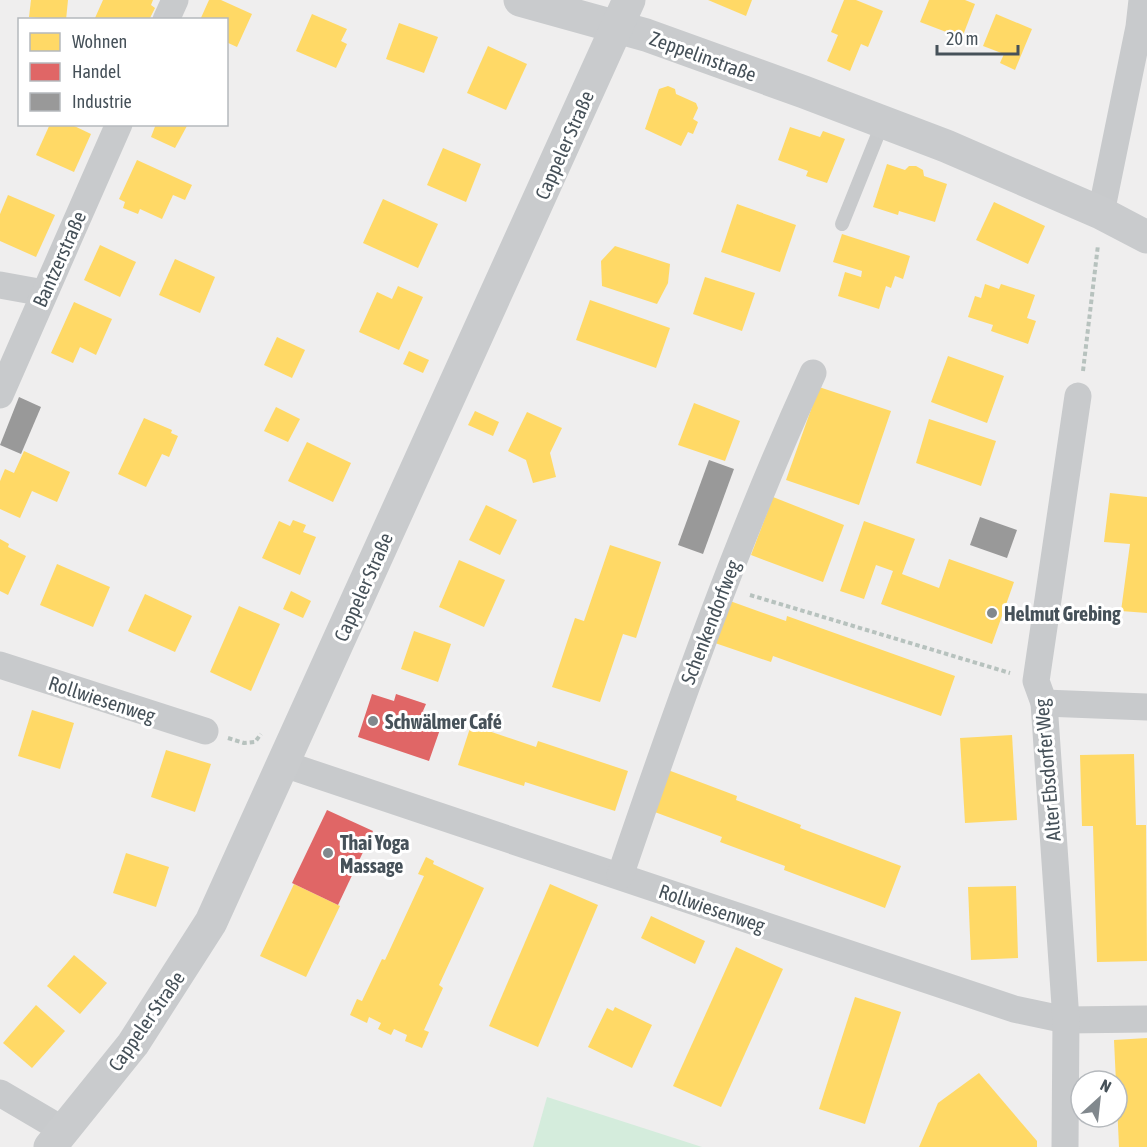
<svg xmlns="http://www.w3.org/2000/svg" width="1147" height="1147" font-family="'Asap Condensed',sans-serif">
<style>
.green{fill:#d4ecdc}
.homes{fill:#ffd966}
.shops{fill:#e06666}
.industry{fill:#999}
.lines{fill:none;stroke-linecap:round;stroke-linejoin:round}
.path{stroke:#b7c2be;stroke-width:4;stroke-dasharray:4.5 3;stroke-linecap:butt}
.service{stroke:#c8cacc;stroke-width:14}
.minor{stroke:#c8cacc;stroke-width:27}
.secondary{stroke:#c9cbcd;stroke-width:33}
.poi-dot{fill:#81888d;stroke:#fff;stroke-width:2}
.labels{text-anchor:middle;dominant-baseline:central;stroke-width:6;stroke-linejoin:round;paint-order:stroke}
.street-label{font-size:20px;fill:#465159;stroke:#fff}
.poi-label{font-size:20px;font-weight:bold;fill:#465159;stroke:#fff;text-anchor:start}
</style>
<rect width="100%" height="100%" fill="#efeeee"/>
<polygon class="green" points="547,1097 702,1147 533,1147"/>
<g class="homes">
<polygon points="31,0 68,0 66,20 29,17"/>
<polygon points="103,0 153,0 151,5 155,8 149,20 99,20 95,18"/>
<polygon points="209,0 221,0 252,14 237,47 226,42 226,20 200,20"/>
<polygon points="708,0 752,0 746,16"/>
<polygon points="844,0 856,0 883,11 868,47 861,44 850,71 827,61 838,35 831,32"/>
<polygon points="929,0 965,0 975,4 962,38 920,22"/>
<polygon points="312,14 347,29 341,41 347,44 336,68 296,51"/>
<polygon points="996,14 1032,29 1015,70 1000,63 1004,54 983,46"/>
<polygon points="399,23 438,37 424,73 386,59"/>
<polygon points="488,46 527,64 506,110 467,93"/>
<polygon points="668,86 675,89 676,94 696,103 698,108 693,119 698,122 693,134 688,132 681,146 645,129 659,89"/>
<polygon points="50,124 70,124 91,134 74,172 36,155"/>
<polygon points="156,124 188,124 175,148 151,137"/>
<polygon points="790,127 820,137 823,131 845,139 827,183 806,176 808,171 778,160"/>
<polygon points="443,148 481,164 466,202 427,185"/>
<polygon points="137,160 192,185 185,200 173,195 162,219 140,209 138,214 123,208 125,202 119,199"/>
<polygon points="887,164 905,170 909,166 916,166 923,170 924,176 947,184 935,222 899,211 898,215 873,207"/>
<polygon points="8,195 55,215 36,257 0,241 0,214"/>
<polygon points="383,199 438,224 418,268 363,243"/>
<polygon points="994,202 1045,226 1028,264 976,240"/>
<polygon points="737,204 796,225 780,272 721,252"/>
<polygon points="842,234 910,256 903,279 895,276 891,288 886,286 879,309 838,296 845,272 861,277 862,271 833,262"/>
<polygon points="100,245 136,262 120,297 84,280"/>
<polygon points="615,246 670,264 668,283 657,304 602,286 601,261"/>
<polygon points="175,259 215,277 200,313 159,295"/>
<polygon points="705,277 755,293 742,331 693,314"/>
<polygon points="985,284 999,289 1001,284 1035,295 1027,318 1036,321 1028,344 991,331 993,325 968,317 975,296 981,298"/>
<polygon points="398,286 423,297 399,350 359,332 377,292 392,299"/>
<polygon points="590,300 670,328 656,368 576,340"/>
<polygon points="74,302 112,319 96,355 80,347 73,363 51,353"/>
<polygon points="277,337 305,350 292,378 264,365"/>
<polygon points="409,351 429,360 423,373 403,364"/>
<polygon points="948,356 1004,376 987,423 931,402"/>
<polygon points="819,387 891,411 859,505 786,480"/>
<polygon points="694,403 740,421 725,461 678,445"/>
<polygon points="276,407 300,419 288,442 264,431"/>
<polygon points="475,411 499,422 493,436 468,425"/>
<polygon points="527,412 562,428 550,453 556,477 533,483 526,460 508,451"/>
<polygon points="144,418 172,430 171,433 178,436 169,457 162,454 146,487 118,474"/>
<polygon points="929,419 996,441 981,486 916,463"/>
<polygon points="307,442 351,463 333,502 288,481"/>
<polygon points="24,451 70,472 57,502 32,491 20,518 0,509 0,481 5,469 14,473"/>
<polygon points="1110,493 1147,497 1147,613 1121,611 1130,544 1104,542"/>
<polygon points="773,497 844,525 823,582 751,555"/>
<polygon points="486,505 517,520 500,555 469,540"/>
<polygon points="293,520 306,525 303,532 316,537 300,575 262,558 279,521 290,526"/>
<polygon points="864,521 915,539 902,574 939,588 949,559 1014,582 992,644 881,604 893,571 876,565 864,599 840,591"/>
<polygon points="0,539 9,544 8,547 26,556 8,595 0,591"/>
<polygon points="610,545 661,562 636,638 623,634 600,702 552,687 575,618 584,621"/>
<polygon points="459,560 505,580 484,627 439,607"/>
<polygon points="57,564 110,587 93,627 40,605"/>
<polygon points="291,591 311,601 303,618 283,609"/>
<polygon points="145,594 192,616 175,652 128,631"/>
<polygon points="730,601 786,621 787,616 955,676 941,716 773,656 771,662 715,643"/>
<polygon points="239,606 280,624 251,691 210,672"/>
<polygon points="414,631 451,644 438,682 401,669"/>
<polygon points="32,710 74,723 60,769 18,756"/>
<polygon points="471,725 536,747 538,741 628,771 615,811 525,782 524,786 458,765"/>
<polygon points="1012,735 1017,820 965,823 960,738"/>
<polygon points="166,750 211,764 195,812 151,797"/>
<polygon points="1134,754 1136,825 1146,825 1147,961 1097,962 1093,826 1082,826 1080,755"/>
<polygon points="668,770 737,796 736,800 801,825 800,828 901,866 885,908 784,870 785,866 720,842 722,837 652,811"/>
<polygon points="126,853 169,867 156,907 113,893"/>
<polygon points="426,857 434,861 433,864 484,888 439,985 443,988 424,1030 429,1032 422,1048 405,1041 407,1035 394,1029 391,1035 378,1029 381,1023 369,1017 367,1023 350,1015 357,999 362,1001 382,959 385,960 424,876 418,874"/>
<polygon points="294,884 340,906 306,977 260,956"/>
<polygon points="550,884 598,905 538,1047 489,1026"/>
<polygon points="1016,886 1018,958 971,960 968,887"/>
<polygon points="651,916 705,941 695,964 641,938"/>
<polygon points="736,947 783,969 721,1107 673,1086"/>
<polygon points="74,955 107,983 80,1014 47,986"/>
<polygon points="855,997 901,1012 865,1124 819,1109"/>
<polygon points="36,1005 65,1031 32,1068 3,1043"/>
<polygon points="615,1007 652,1025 632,1068 588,1047 607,1008 613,1011"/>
<polygon points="1147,1038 1147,1147 1119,1147 1114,1040"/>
<polygon points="979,1073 1037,1141 1037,1147 919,1147 938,1103"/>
</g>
<g class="shops">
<polygon points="372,694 394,701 396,694 426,704 423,711 444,718 429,761 358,737"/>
<polygon points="327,810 373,831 338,905 292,883"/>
</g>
<g class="industry">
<polygon points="19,397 41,407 21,454 0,445"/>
<polygon points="709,460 734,469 703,554 678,545"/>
<polygon points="980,517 1017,530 1007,558 970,545"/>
</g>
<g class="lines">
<g class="path">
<polyline points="1083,371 1098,245"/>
<polyline points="750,595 1010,673"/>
<polyline points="228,738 244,743 255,742 261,734"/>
</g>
<polyline class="service" points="842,224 883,122"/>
<g class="minor">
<polyline points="166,20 175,0"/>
<polyline points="1101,213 1139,27 1142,0"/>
<polyline points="0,285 44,293"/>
<polyline points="0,395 119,124"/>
<polyline points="0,665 205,731"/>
<polyline points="1044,703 1147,707"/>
<polyline points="284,764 1014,1009 1066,1020 1147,1019"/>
<path d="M 620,876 C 678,706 738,537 813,373"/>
<polyline points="0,1093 63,1130"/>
<polyline points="1065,1147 1066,1020 1044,703 1036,681 1078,396"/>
</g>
<g class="secondary">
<polyline points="520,0 646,35 804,92 946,146 1101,213 1147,237"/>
<polyline points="50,1147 133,1044 211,922 629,0"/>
</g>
</g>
<g class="poi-dot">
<circle cx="992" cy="613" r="6"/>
<circle cx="373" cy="721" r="6"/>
<circle cx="328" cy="853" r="6"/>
</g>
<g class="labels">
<g class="street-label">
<text transform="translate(703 56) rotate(20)">Zeppelinstraße</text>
<text transform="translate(564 145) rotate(-66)">Cappeler Straße</text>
<text transform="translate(59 259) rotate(-66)">Bantzerstraße</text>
<text transform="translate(363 587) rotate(-66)">Cappeler Straße</text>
<text transform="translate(710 622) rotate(-69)">Schenkendorfweg</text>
<text transform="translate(102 699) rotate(18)">Rollwiesenweg</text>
<text transform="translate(1047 770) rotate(-95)">Alter Ebsdorfer Weg</text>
<text transform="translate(712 908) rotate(19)">Rollwiesenweg</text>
<text transform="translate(146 1021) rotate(-55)">Cappeler Straße</text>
</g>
<g class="poi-label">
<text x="1004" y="613">Helmut Grebing</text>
<text x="385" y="721">Schwälmer Café</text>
<text x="340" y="842">Thai Yoga<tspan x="340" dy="23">Massage</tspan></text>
</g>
</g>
<rect x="18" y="18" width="210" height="108" fill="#ffffff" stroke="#b5b9bd" stroke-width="1.5"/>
<rect x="30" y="33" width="30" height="18" fill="#ffd966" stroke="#b5b9bd" stroke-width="1.5"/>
<text x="72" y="48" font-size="18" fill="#465159">Wohnen</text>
<rect x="30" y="63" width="30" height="18" fill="#e06666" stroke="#b5b9bd" stroke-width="1.5"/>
<text x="72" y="78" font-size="18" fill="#465159">Handel</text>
<rect x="30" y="93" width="30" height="18" fill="#999999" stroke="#b5b9bd" stroke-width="1.5"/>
<text x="72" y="108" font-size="18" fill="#465159">Industrie</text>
<g transform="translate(1099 1099) rotate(27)"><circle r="28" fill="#ffffff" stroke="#b5b9bd" stroke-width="1.5"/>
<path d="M0-4.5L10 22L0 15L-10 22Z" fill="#81888d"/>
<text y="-9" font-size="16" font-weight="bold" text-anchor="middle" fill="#465159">N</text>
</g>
<path d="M937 45v9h81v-9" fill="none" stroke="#465159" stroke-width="3"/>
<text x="946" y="45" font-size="18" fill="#465159" stroke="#ffffff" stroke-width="4.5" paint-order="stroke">20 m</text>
</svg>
